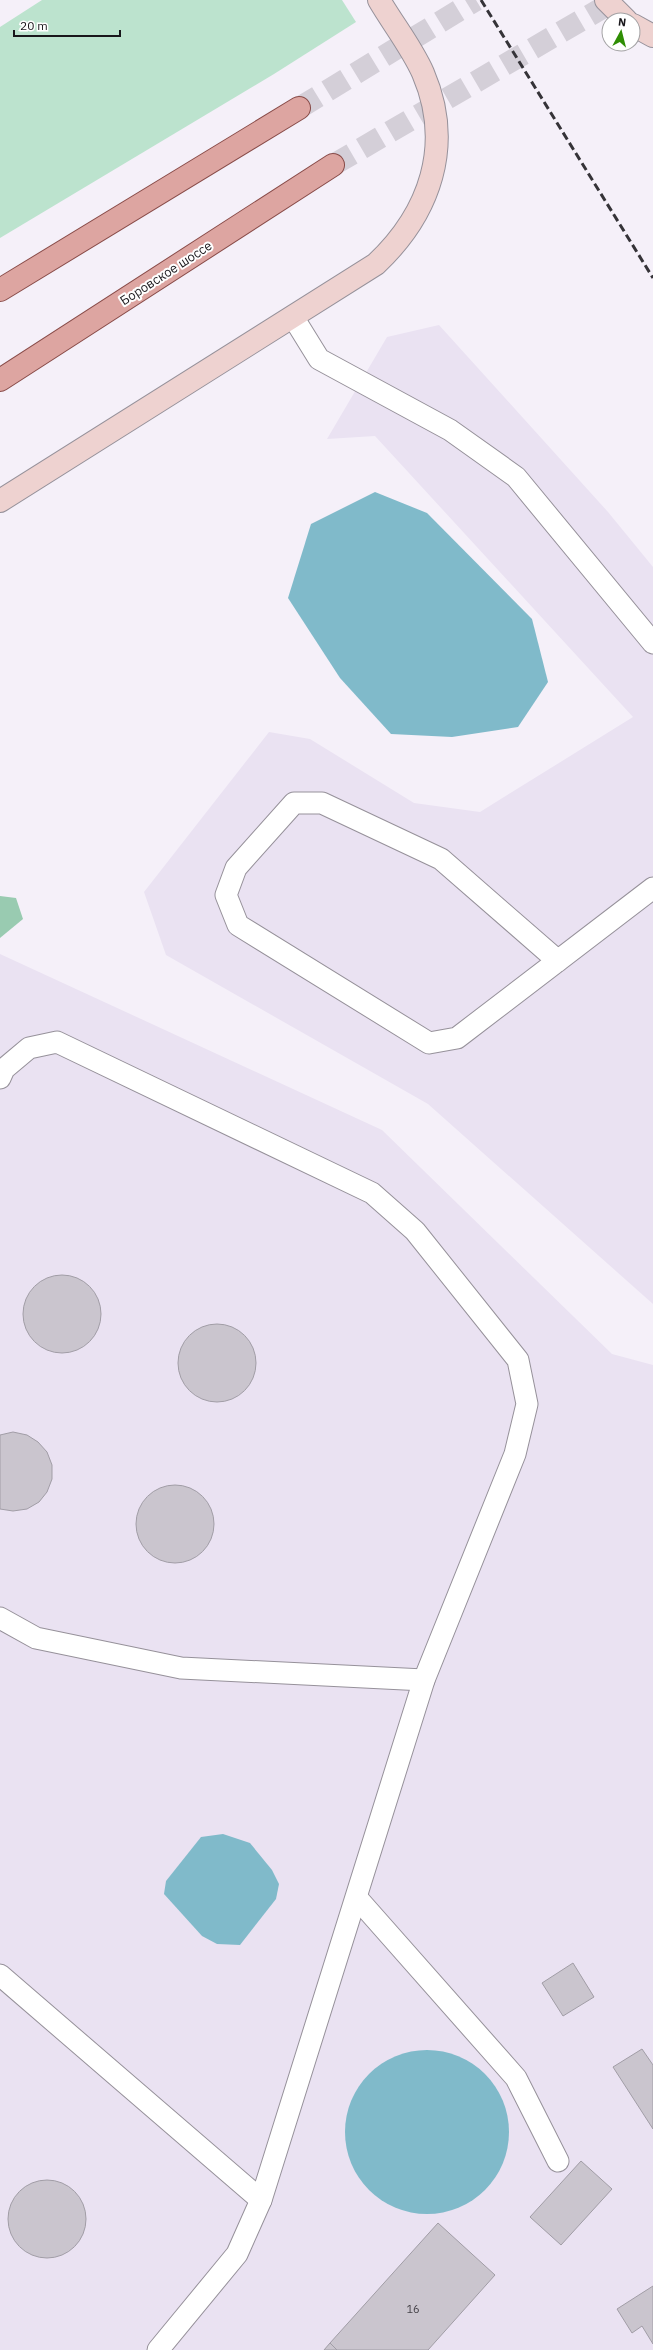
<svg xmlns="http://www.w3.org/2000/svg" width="653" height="2350" font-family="'IBM Plex Sans',sans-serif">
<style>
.built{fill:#eae2f2}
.green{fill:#bce3ce}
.forest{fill:#99cbb1}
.water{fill:#80baca}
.building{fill:#cac5ce;stroke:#a19da6}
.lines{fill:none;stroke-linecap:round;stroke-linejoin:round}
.primary-tunnel{stroke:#d4cfd8;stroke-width:22;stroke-dasharray:22 11;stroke-linecap:butt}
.lane-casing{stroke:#96919a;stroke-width:23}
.secondary-casing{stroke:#96919a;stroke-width:24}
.primary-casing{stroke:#894c49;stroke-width:24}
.lane{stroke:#fff;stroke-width:21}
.secondary{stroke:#eed2d0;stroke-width:22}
.primary{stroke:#dda5a1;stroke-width:22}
.rail{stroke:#353338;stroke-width:3;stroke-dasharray:8 4;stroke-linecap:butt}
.labels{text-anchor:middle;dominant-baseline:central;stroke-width:4;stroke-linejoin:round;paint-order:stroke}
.number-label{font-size:11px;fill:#454248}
.street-label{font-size:13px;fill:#19171b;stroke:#fff}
</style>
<rect width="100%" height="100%" fill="#f5f0f9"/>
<g class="built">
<polygon points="439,325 608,512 653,567 653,1304 428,1104 166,955 144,892 269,732 310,739 414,803 480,812 633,717 375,436 327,439 387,337"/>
<polygon points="0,954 382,1130 612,1354 653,1365 653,2350 0,2350"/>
</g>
<polygon class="green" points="42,0 342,0 356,22 274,74 0,238 0,27"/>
<polygon class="forest" points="0,896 16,898 23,919 0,938"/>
<g class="water">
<polygon points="375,492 427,513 532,619 548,682 518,727 452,737 391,734 340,678 288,598 311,524"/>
<polygon points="223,1834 250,1843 272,1870 279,1884 276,1899 240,1945 217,1944 202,1936 164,1894 166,1881 201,1837"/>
<circle cx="427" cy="2132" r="82"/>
</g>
<g class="building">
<circle cx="62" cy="1314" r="39"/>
<circle cx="217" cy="1363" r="39"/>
<polygon points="13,1432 27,1435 38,1442 47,1452 52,1465 52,1479 47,1492 39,1502 27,1509 13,1511 0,1509 0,1435"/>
<circle cx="175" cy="1524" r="39"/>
<polygon points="573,1963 594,1997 563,2016 542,1983"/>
<polygon points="642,2049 653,2065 653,2129 613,2067"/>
<polygon points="581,2161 612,2189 561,2245 530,2217"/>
<circle cx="47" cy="2219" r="39"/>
<polygon points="438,2223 495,2275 428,2350 337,2350 330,2343"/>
<polygon points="653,2286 653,2344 642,2326 632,2333 617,2309"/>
<polygon points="330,2343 337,2350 324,2350"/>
</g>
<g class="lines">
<g class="primary-tunnel">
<polyline points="299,108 476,0"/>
<polyline points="333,165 616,0"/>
</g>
<g class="lane-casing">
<g id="lane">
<polyline points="293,317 319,359 450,430 516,477 653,643"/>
<polyline points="558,961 441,859 322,803 294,803 236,868 226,895 238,925 429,1043 457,1038 653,888"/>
<polyline points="0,1078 4,1069 29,1048 57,1042 372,1193 415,1231 518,1360 527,1404 515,1454 424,1680 261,2200 237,2254 158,2350"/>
<polyline points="0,1618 36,1638 181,1668 424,1680"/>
<polyline points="357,1898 516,2078 558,2161"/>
<polyline points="0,1975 261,2200"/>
</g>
</g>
<g class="secondary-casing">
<g id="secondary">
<polyline points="606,0 626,20"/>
<polyline points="633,25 653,36"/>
<path d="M 0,501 L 376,264 C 430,213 454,145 423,73 C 412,48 393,24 379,0"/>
</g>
</g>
<g class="primary-casing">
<g id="primary">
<polyline points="0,290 299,108"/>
<polyline points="0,380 333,165"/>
</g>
</g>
<use href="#lane" class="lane"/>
<use href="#secondary" class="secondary"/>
<use href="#primary" class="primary"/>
<polyline class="rail" points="481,0 653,278"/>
</g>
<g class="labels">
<g class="number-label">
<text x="413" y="2309">16</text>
</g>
<g class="street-label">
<text transform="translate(166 273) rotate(-33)">Боровское шоссе</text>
</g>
</g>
<g transform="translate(621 32) rotate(7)"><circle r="19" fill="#ffffff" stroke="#a3a2a4"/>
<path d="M0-3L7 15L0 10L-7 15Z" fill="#2f8e04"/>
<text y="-6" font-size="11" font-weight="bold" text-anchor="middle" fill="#19171b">N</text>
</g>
<path d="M14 30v6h106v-6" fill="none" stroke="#19171b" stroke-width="2"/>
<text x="20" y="30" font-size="12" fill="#19171b" stroke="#ffffff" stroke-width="3" paint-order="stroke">20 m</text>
</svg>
